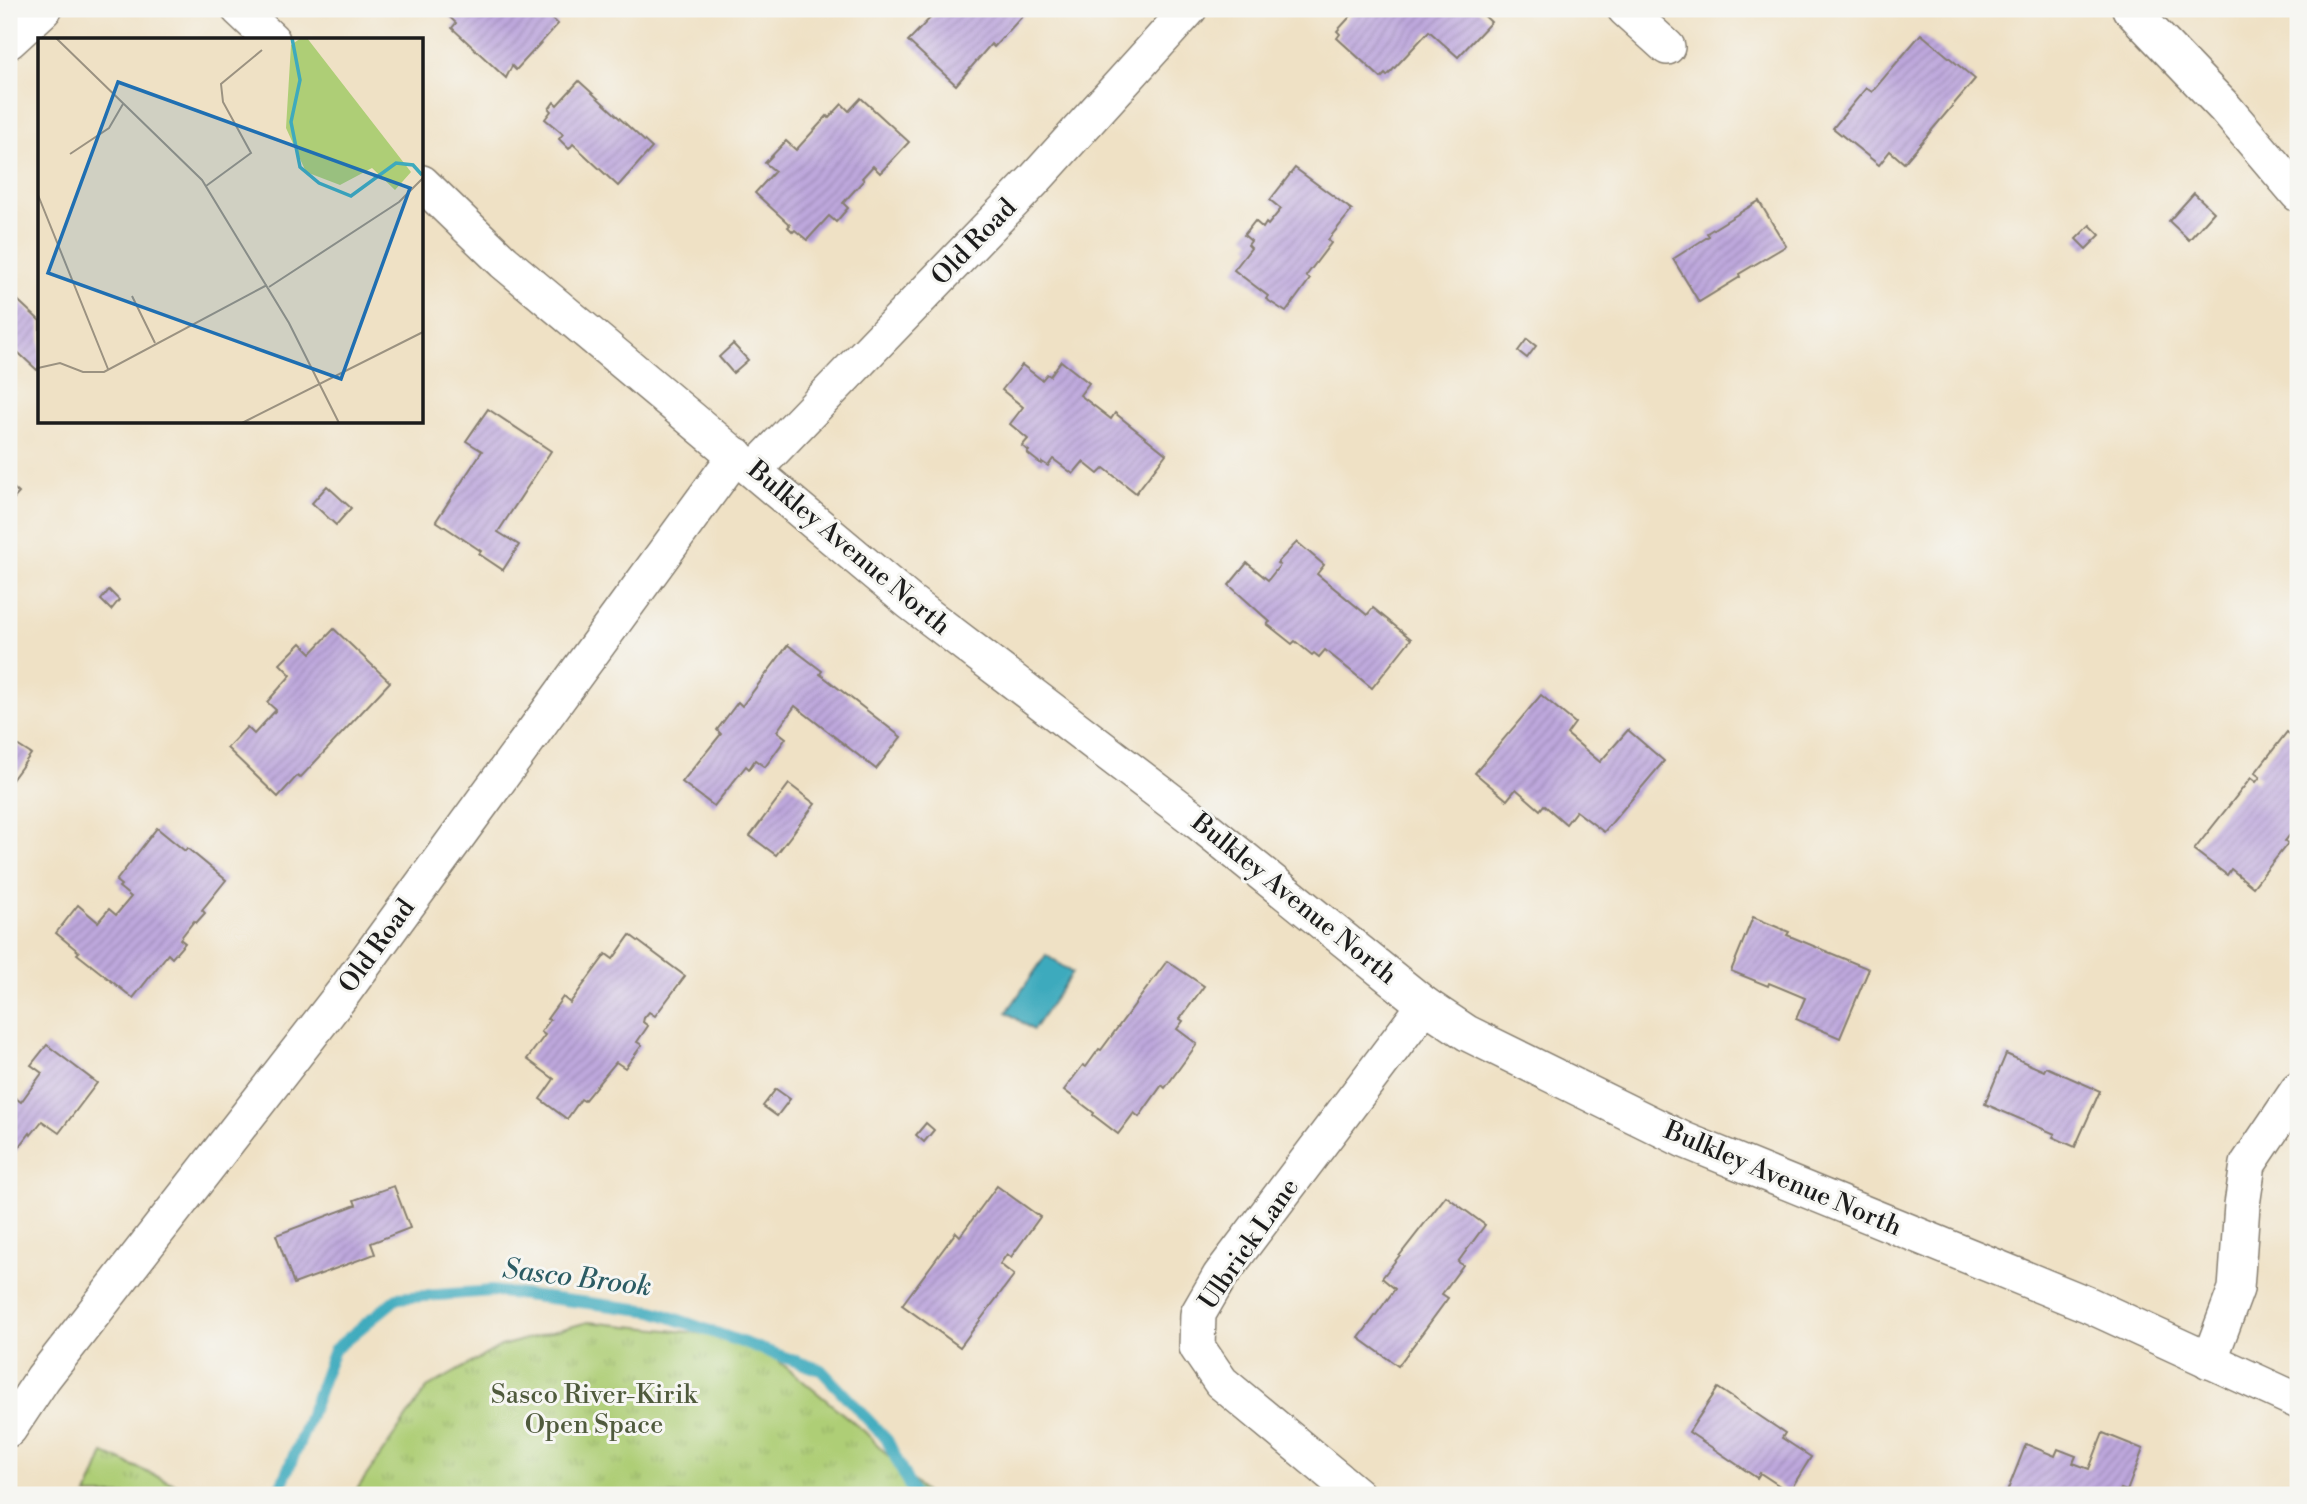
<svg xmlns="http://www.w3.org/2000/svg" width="2307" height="1504" font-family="'Libre Bodoni',serif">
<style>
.park{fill:url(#park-tufts);stroke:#657549;stroke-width:2}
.water{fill:#3eaabd;stroke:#2d636c;stroke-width:2}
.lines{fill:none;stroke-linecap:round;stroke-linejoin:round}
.stream{stroke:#3eaabd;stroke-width:12}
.building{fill:url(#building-hatch)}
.minor-casing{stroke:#867e70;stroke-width:38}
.minor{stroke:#fff;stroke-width:35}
.labels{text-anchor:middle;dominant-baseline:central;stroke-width:6;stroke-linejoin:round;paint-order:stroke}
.street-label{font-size:26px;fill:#1c1c1c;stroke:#f6f6f2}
.park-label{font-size:26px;fill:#4f5a3c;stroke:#f6f6f2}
.water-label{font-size:28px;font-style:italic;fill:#2b5c64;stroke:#f6f6f2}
.inset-river{fill:none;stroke:#3eaabd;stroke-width:3.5}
.inset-road{fill:none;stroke:#9b9281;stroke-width:2}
.view{fill:#1f6fb2;fill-opacity:0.15;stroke:#1f6fb2;stroke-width:3.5}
.inset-edge{fill:none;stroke:#1c1c1c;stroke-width:3.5}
</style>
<defs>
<pattern id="park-tufts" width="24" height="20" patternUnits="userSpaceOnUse" patternTransform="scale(1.75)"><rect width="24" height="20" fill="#aece76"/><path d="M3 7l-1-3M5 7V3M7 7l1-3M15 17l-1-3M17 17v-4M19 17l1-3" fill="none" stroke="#95b066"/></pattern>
<pattern id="building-hatch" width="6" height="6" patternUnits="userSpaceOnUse" patternTransform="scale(1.75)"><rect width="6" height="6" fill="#bda7dc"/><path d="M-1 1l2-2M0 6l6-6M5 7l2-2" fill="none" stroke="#a28fbc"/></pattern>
</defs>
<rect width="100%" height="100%" fill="#f6f6f2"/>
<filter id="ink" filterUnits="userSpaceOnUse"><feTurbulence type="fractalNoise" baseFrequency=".0143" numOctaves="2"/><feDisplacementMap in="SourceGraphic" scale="14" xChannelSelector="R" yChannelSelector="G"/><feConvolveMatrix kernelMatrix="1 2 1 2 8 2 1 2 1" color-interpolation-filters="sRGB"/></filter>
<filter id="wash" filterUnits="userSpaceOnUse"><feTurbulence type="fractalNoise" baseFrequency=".00686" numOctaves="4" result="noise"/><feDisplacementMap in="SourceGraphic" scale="28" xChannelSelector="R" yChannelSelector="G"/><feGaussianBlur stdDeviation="1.57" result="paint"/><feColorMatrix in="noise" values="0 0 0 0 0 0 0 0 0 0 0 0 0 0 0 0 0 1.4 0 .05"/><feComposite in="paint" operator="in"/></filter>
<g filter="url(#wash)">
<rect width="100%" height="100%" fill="#efe1c5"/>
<g class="park">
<polygon points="588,1322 707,1334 765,1350 865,1432 927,1495 353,1495 427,1388 501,1346"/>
<polygon points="104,1453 199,1495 87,1495"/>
</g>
<polygon class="water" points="1046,955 1072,973 1033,1030 1007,1012"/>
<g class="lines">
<polyline class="stream" points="277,1495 303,1434 334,1350 397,1298 492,1291 653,1311 821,1370 887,1440 914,1495"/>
</g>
<g id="blocks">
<g class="building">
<polygon points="441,9 544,9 543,10 558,24 516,70 512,66 506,78 452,28 456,23"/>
<polygon points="939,9 1026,9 1028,10 994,47 991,44 956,85 908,41"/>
<polygon points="1357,9 1477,9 1491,22 1458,57 1429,31 1387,76 1385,74 1381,78 1337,38 1340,34 1337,31"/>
<polygon points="1921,34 1975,79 1904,163 1890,151 1879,165 1833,128 1866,88 1872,92"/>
<polygon points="579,81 652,148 618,186 573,144 569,149 559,139 563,134 545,119 551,111 549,109 554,102 557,105"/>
<polygon points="861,98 909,142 880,173 873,166 862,178 864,180 843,203 848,208 836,222 829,216 807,240 795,230 793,232 788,227 790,225 755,193 775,171 765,163 786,141 796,150 827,116 829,118 842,104 849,111"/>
<polygon points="1295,168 1352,210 1328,240 1331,243 1306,276 1310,279 1286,312 1266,299 1268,296 1234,270 1251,248 1248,245 1251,241 1244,235 1255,221 1263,228 1266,223 1268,225 1281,209 1270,200"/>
<polygon points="2194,193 2214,212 2189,240 2169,221"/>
<polygon points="1759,201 1786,246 1739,274 1740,277 1699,302 1673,259 1709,236 1707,233"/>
<polygon points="2090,225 2100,235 2086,249 2076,239"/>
<polygon points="9,292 40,321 40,366 37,370 10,345 9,347"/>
<polygon points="1527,339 1536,346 1527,358 1518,351"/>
<polygon points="733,344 748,360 733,373 719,357"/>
<polygon points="1061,361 1089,383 1080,395 1111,419 1115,413 1166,454 1136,493 1104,468 1098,474 1083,462 1073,474 1053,459 1048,466 1042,462 1041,464 1027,453 1029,451 1022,446 1028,439 1010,424 1023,407 1002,390 1022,365 1042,380 1047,374 1050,376"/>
<polygon points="488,409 551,451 498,532 519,545 503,570 479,554 481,551 436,521 482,451 466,441"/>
<polygon points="9,484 19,493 9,504"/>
<polygon points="327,486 351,508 336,525 312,503"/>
<polygon points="1297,542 1324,565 1317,574 1367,615 1373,608 1411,639 1372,688 1325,650 1319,657 1314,653 1312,655 1295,641 1292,644 1267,624 1270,622 1229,585 1247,563 1268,580 1280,565 1277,563"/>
<polygon points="109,590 119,600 111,610 101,600"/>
<polygon points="334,629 390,682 300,778 297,776 278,797 227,748 247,727 254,734 276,710 267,702 291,675 280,664 301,643 311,653"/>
<polygon points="788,645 822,671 820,674 901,737 876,769 795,706 777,731 786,738 765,767 755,760 749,769 746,766 714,806 682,782 721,734 717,730 738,702 742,706"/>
<polygon points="1541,695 1575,723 1567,734 1600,762 1628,730 1664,761 1604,832 1576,811 1566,824 1544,805 1540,810 1516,789 1507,800 1475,773"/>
<polygon points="2287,732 2298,741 2298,825 2285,841 2288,843 2253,887 2231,869 2227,875 2194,850 2251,778 2256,782 2260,777 2255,773"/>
<polygon points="9,740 31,754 9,784"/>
<polygon points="789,784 815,804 776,855 750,836"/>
<polygon points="157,828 185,851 187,848 226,880 202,910 205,913 196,923 194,921 180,939 185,943 172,958 168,954 133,998 77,954 79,952 56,933 78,905 98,922 109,909 116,915 131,897 119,887 121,885 116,881"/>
<polygon points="1753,917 1789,932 1787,935 1869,969 1840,1038 1796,1019 1805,998 1769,983 1768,986 1731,971"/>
<polygon points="630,935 685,976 655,1016 649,1012 644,1018 643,1022 648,1026 637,1042 642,1045 625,1068 616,1062 584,1101 581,1099 567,1119 540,1099 554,1079 527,1059 545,1035 541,1032 550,1020 547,1019 563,997 570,1003 606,954 613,959"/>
<polygon points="1167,961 1204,986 1180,1019 1183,1021 1177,1029 1197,1044 1165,1088 1162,1085 1139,1117 1134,1113 1118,1134 1093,1115 1094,1113 1064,1090 1083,1065 1086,1067 1099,1049 1101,1050"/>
<polygon points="47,1045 97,1083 59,1133 42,1121 31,1135 30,1133 9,1161 9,1104 14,1097 21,1102 42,1073 31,1065"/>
<polygon points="2006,1054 2044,1071 2046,1067 2100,1091 2075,1147 2053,1137 2055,1134 1985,1104"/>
<polygon points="776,1089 790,1099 777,1116 763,1106"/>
<polygon points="926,1123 934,1130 924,1142 916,1135"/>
<polygon points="394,1186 410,1228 371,1243 375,1254 294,1284 276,1235 356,1205 354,1200"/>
<polygon points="997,1186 1040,1217 1011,1257 1007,1254 1000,1264 1014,1275 960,1347 902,1305 956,1232 960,1236"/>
<polygon points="1446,1196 1485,1225 1458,1262 1463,1265 1442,1294 1448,1298 1398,1366 1359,1338 1395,1289 1382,1278"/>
<polygon points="1718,1388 1785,1433 1782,1438 1811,1457 1789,1492 1760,1473 1757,1478 1689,1432"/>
<polygon points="2103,1433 2143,1449 2127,1491 2121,1489 2118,1495 2014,1495 2007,1492 2026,1444 2055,1456 2058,1449 2076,1456 2073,1463 2089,1469"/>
</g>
</g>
</g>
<g filter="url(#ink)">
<use href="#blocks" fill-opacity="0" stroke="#867e70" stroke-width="2"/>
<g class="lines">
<g class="minor-casing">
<g id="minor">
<polyline points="239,9 272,40"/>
<polyline points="1625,9 1667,47"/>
<polyline points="2130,9 2225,108 2298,194"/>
<polyline points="9,41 44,9"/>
<polyline points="422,183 504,262 910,602 1197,821 1425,1005 1467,1033 1684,1140 2089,1305 2298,1401"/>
<polyline points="754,470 1035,179 1189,9"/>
<polyline points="2209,1361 2236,1289 2242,1205 2248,1164 2298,1090"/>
<polyline points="9,1429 43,1378 343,993 736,455"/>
<polyline points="1357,1495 1221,1382 1197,1347 1198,1314 1220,1276 1425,1005"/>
</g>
</g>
<use href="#minor" class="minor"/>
</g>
</g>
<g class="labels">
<g class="street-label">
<text transform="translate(974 242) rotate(-46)">Old Road</text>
<text transform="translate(849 548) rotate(40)">Bulkley Avenue North</text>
<text transform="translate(1294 899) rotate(39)">Bulkley Avenue North</text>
<text transform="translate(377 946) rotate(-54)">Old Road</text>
<text transform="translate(1783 1179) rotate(23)">Bulkley Avenue North</text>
<text transform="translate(1249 1244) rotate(-55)">Ulbrick Lane</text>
</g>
<g class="park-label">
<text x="594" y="1395">Sasco River-Kirik<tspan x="594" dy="30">Open Space</tspan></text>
</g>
<g class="water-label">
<text transform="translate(577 1278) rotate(7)">Sasco Brook</text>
</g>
</g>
<g transform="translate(38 38)">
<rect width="385" height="385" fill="#efe1c5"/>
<path d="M 263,0 L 269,0 L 373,134 L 357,152 L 334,130 L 302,147 L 268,134 L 248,90 L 253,7 Z" fill="#aece76"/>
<path class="inset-river" d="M 254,0 L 262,42 L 253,84 L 262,129 L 281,145 L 313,158 L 358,125 L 375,127 L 384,137"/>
<path class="inset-road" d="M 18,0 L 164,142 L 251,285 L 301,385M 32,116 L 71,90 L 85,66M 168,148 L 213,115 L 185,64 L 183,46 L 224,12M 0,157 L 70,331M 231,249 L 361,164 L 385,140M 94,258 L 117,305M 0,330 L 22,325 L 45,334 L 66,334 L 229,247M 204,385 L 385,294"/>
<path class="view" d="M 80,44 L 372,150 L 303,341 L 10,235 Z"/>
<rect width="385" height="385" class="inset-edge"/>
</g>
<rect width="2307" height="1504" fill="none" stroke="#f6f6f2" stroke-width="35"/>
</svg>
